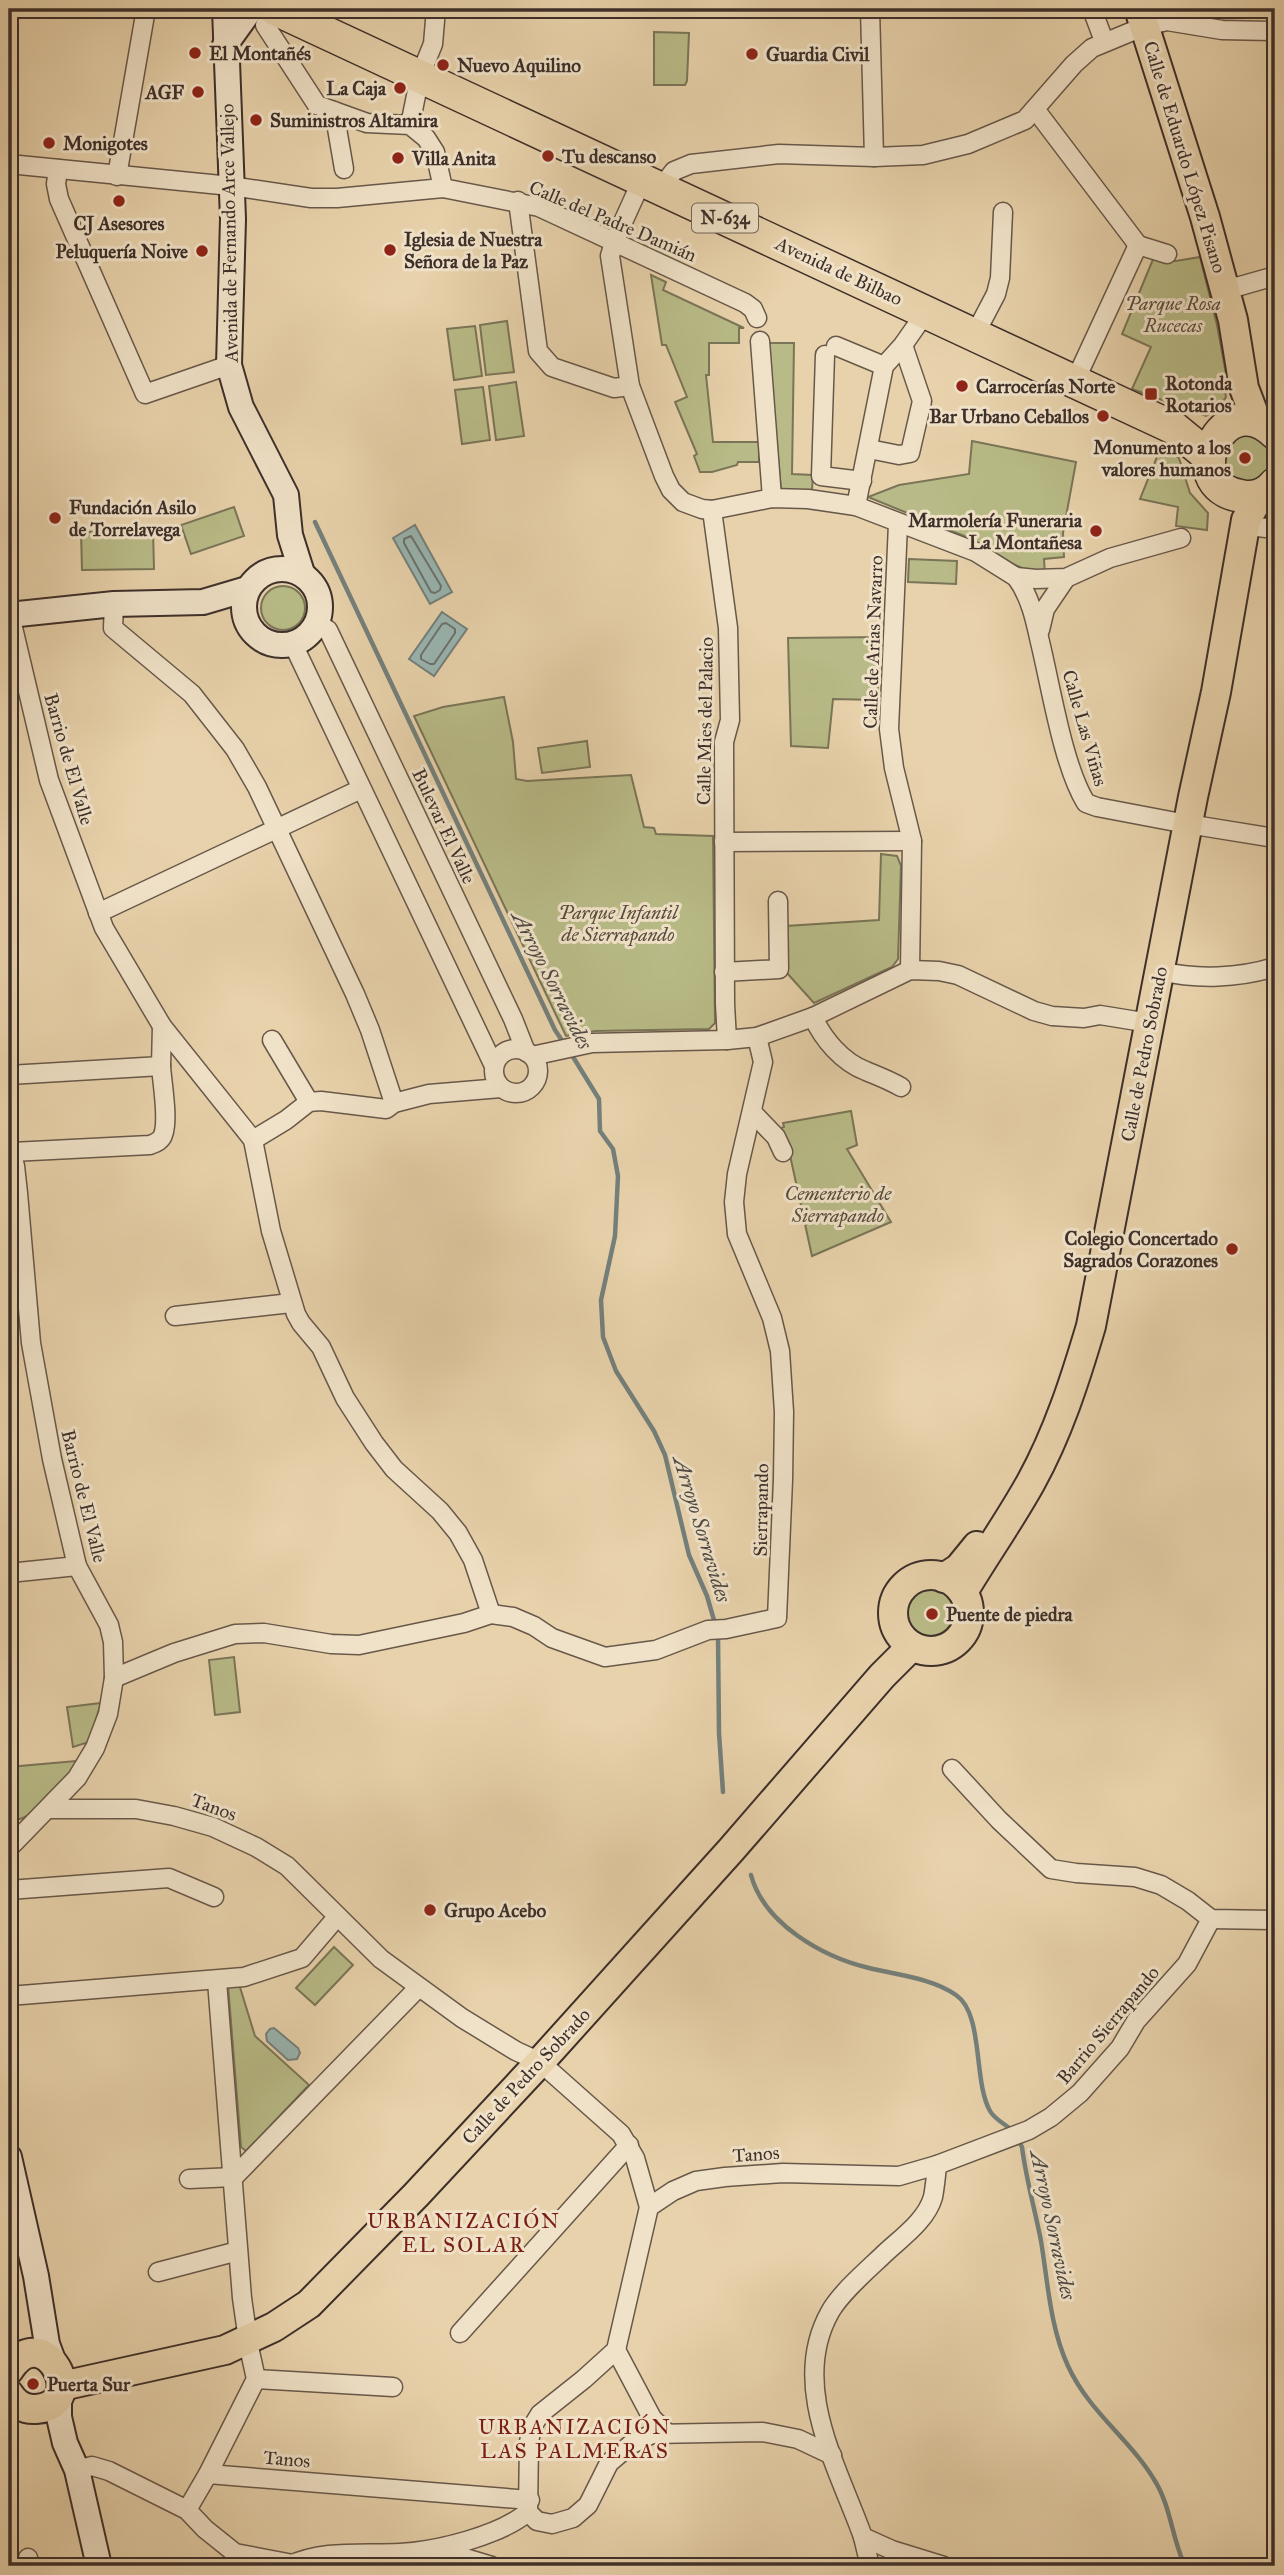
<svg xmlns="http://www.w3.org/2000/svg" width="1284" height="2575" font-family="'IM FELL Great Primer',serif">
<style>
.green{fill:#b8bb87;stroke:#7a7558;stroke-width:2}
.water{fill:#99b6b2;stroke:#74807c;stroke-width:2}
.lines{fill:none;stroke-linecap:round;stroke-linejoin:round}
.shore{stroke:#6b726e;stroke-width:2}
.stream{stroke:#74807c;stroke-width:4.5}
.street-casing{stroke:#68584a;stroke-width:21}
.secondary-casing{stroke:#3d2f2a;stroke-width:28}
.primary-casing{stroke:#3d2f2a;stroke-width:32}
.highway-casing{stroke:#3d2f2a;stroke-width:35}
.street{stroke:#f0e2c8;stroke-width:18}
.secondary{stroke:#f0e2c8;stroke-width:24}
.primary{stroke:#e8d2ab;stroke-width:28}
.highway{stroke:#e8d2ab;stroke-width:32}
.poi-dot{fill:#8f2418;stroke:#f0e2c8;stroke-width:2.5}
.labels{text-anchor:middle;dominant-baseline:central;stroke-width:6;stroke-linejoin:round;paint-order:stroke}
.shield{fill:#f0e2c8;stroke:#736559;stroke-width:2}
.shield-label{font-size:18px;font-weight:bold;fill:#3d2f2a}
.poi-label{font-size:19px;font-weight:bold;fill:#3d2f2a;stroke:#f0e2c8;text-anchor:start}
.street-label{font-size:19px;fill:#3d2f2a;stroke:#f0e2c8}
.park-label{font-size:19px;font-style:italic;fill:#564b3d;stroke:#f0e2c8}
.water-label{font-size:21px;font-style:italic;fill:#4f4a45;stroke:#f0e2c8}
.neighbourhood-label{font-size:21px;letter-spacing:2px;fill:#7a1f14;stroke:#f0e2c8}
</style>
<rect width="100%" height="100%" fill="#e8d2ab"/>
<filter id="stains"><feTurbulence type="fractalNoise" baseFrequency=".00286" numOctaves="4"/><feColorMatrix values="0 0 0 0 .2 0 0 0 0 .09 0 0 0 0 .02 0 0 0 .5 -.17"/></filter>
<radialGradient id="worn" r=".72"><stop offset=".6" stop-color="#630" stop-opacity="0"/><stop offset="1" stop-color="#630" stop-opacity=".3"/></radialGradient>
<g class="green">
<polygon points="654,32 689,33 687,81 685,85 654,85"/>
<polygon points="1154,257 1176,261 1200,257 1217,325 1226,374 1223,376 1226,397 1218,409 1206,416 1132,389 1151,347 1122,334"/>
<polygon points="651,275 666,282 663,290 744,328 739,328 739,343 709,343 709,375 706,375 713,442 759,442 759,462 738,462 737,465 712,472 700,472 694,456 697,454 675,402 687,397 666,345 662,345"/>
<polygon points="507,321 514,372 486,375 480,325"/>
<polygon points="475,326 482,376 454,380 447,329"/>
<polygon points="768,343 794,343 792,474 813,475 812,490 781,491"/>
<polygon points="516,382 524,436 496,440 489,386"/>
<polygon points="483,387 490,440 462,444 455,390"/>
<circle cx="1247" cy="458" r="23"/>
<polygon points="972,441 1076,462 1063,533 1064,557 1044,559 1045,576 1012,564 964,536 868,497 899,485 969,474"/>
<polygon points="1163,442 1167,444 1169,451 1179,458 1190,493 1208,513 1207,530 1176,526 1178,507 1140,499"/>
<polygon points="234,507 244,536 191,554 181,525"/>
<polygon points="153,530 154,569 82,570 81,532"/>
<polygon points="909,559 957,561 956,584 908,582"/>
<circle cx="283" cy="608" r="22"/>
<polygon points="881,637 877,700 833,699 828,748 791,746 788,638"/>
<polygon points="504,697 513,742 516,779 527,781 631,775 644,827 654,828 656,834 713,836 715,1023 709,1029 595,1031 566,1036 414,716 443,707"/>
<polygon points="587,741 590,767 542,773 538,748"/>
<polygon points="881,854 897,856 901,866 898,959 892,967 814,1003 787,973 786,926 879,920"/>
<polygon points="851,1111 857,1145 847,1149 891,1222 812,1256 786,1137 779,1129 784,1127 783,1123"/>
<circle cx="930" cy="1612" r="24"/>
<polygon points="234,1657 240,1712 215,1715 209,1660"/>
<polygon points="101,1703 89,1742 73,1747 67,1707"/>
<path d="M 76,1761 L 77,1763 C 64,1780 37,1817 16,1820 L 9,1814 L 9,1767 Z"/>
<polygon points="334,1947 353,1965 315,2005 296,1988"/>
<polygon points="239,1984 255,2036 309,2085 246,2151 241,2147 228,1985"/>
</g>
<g class="water">
<polygon points="415,525 452,592 430,604 393,538"/>
<polygon points="442,612 467,629 434,676 409,659"/>
<polygon points="274,2028 298,2048 300,2053 297,2059 288,2060 267,2041 266,2034 270,2029"/>
</g>
<g class="lines">
<g class="shore">
<polygon points="411,536 441,586 440,590 435,593 431,592 404,543 404,539"/>
<polygon points="446,623 455,629 455,633 434,664 430,664 421,659 421,655 442,624"/>
</g>
<g class="stream">
<polyline points="315,522 555,1030 565,1045"/>
<polyline points="570,1052 599,1099 600,1131 613,1149 618,1176 615,1236 601,1300 603,1337 616,1371 654,1431 665,1455 689,1555 707,1596 716,1627"/>
<polyline points="718,1635 719,1733 723,1792"/>
<path d="M 751,1875 C 764,1924 823,1957 869,1968 C 897,1975 932,1978 956,1995 C 984,2014 973,2081 990,2111 C 995,2120 1007,2125 1014,2132"/>
<path d="M 1018,2140 L 1022,2147 C 1026,2179 1035,2210 1041,2241 C 1048,2283 1050,2327 1068,2366 C 1089,2412 1130,2439 1155,2481 C 1171,2507 1172,2539 1185,2566"/>
</g>
<g class="street-casing">
<g id="street">
<polyline points="870,9 874,157"/>
<polyline points="1092,9 1104,41"/>
<polyline points="265,25 317,105 367,123 410,125 426,138 435,152 443,188"/>
<polyline points="1035,109 1138,245 1167,254"/>
<polyline points="334,111 344,169"/>
<polyline points="410,125 420,76 433,44 436,9"/>
<polyline points="9,164 231,186 311,198 337,198 443,188 539,207 745,303 753,309 757,318"/>
<polyline points="58,169 56,184 59,199 145,394 229,365"/>
<polyline points="117,176 146,9"/>
<polyline points="642,180 614,242 610,256 630,386 664,476 671,490 683,502 702,509 712,510 772,498 808,499 856,506 976,552 1016,577 1036,579 1066,578 1110,558 1181,538"/>
<polyline points="660,189 674,171 691,164 779,154 874,157 923,155 968,144 1025,120 1074,64 1092,48 1145,26 1167,21 1222,30 1275,31"/>
<polyline points="518,201 538,351 552,367 614,388 630,386"/>
<polyline points="1225,287 1240,286 1275,276"/>
<polyline points="975,334 996,294 1000,278 1003,212"/>
<polyline points="760,341 772,498"/>
<polyline points="836,346 884,366"/>
<polyline points="825,355 821,476 862,481"/>
<polyline points="1075,381 1138,245"/>
<polyline points="869,449 899,455 910,453 922,401 903,345"/>
<polyline points="856,506 884,366 903,345 926,312"/>
<polyline points="712,510 728,628 730,720 724,742 725,1004 727,1040"/>
<polyline points="1246,520 1257,527 1275,529"/>
<polyline points="898,524 889,729 894,768 912,841 910,970"/>
<path d="M 1016,577 C 1030,596 1035,619 1040,642 C 1051,687 1063,766 1086,803 L 1097,807 L 1176,822"/>
<polyline points="114,604 113,628 192,694 235,749 257,787 355,994 370,1030 394,1103"/>
<polyline points="10,615 49,780 104,928 162,1026 253,1140 271,1231 296,1314 301,1323 321,1347 345,1398 374,1443 394,1469 440,1511 458,1533 473,1560 491,1614"/>
<polyline points="317,624 328,630 513,1019 526,1052"/>
<polyline points="1040,630 1045,609 1066,578"/>
<polyline points="293,644 494,1066"/>
<polyline points="1188,824 1275,838"/>
<polyline points="724,842 912,841"/>
<polyline points="98,913 361,789"/>
<path d="M 1160,971 C 1198,980 1239,978 1275,967"/>
<polyline points="724,972 779,969 778,901"/>
<path d="M 813,1017 C 823,1039 842,1062 866,1071 C 878,1076 889,1080 901,1087"/>
<polyline points="272,1040 309,1102"/>
<circle cx="516" cy="1071" r="22"/>
<polyline points="532,1056 592,1043 727,1040 757,1037 813,1017 910,970 939,971 958,975 1034,1011 1052,1016 1084,1018 1100,1015 1137,1021"/>
<polyline points="9,1075 161,1066 162,1026"/>
<polyline points="752,1112 776,1137 783,1152"/>
<polyline points="253,1140 286,1120 309,1102 321,1101 386,1109 394,1103 429,1094 501,1088"/>
<polyline points="9,1144 15,1166 18,1193 31,1343 52,1459 77,1566 109,1625 113,1642 114,1678 108,1714 95,1748 77,1778 9,1848"/>
<path d="M 12,1152 L 150,1145 C 155,1143 161,1141 163,1135 C 169,1120 162,1083 161,1066"/>
<polyline points="175,1316 291,1303"/>
<polyline points="9,1573 77,1566"/>
<polyline points="114,1678 174,1653 235,1634 264,1633 331,1644 359,1645 464,1623 491,1614 513,1617 534,1626 552,1638 605,1657 656,1650 708,1630 726,1629 777,1618 783,1480 784,1412 780,1351 772,1318 737,1234 734,1202 737,1174 763,1062 757,1037"/>
<polyline points="952,1769 999,1820 1051,1869 1076,1873 1135,1877 1161,1885 1188,1901 1211,1919 1275,1920"/>
<polyline points="48,1809 136,1809 174,1816 213,1827 256,1847 287,1866 381,1959 462,2018 516,2051 540,2062 621,2134 635,2158 649,2207"/>
<polyline points="9,1890 169,1878 214,1897"/>
<polyline points="9,1996 244,1977 302,1958 337,1917"/>
<path d="M 937,2165 C 936,2176 935,2187 933,2197 C 926,2222 898,2240 881,2257 C 865,2272 840,2294 830,2312 C 789,2385 838,2467 863,2537 L 892,2550 L 944,2566"/>
<polyline points="189,2179 234,2177 418,1988"/>
<polyline points="158,2272 238,2251"/>
<polyline points="460,2333 629,2145"/>
<polyline points="616,2350 652,2418 667,2433"/>
<polyline points="256,2379 393,2387"/>
<polyline points="77,2470 92,2466 109,2471 187,2510 205,2529 235,2553 293,2564"/>
<polyline points="208,2474 530,2500"/>
<polyline points="187,2510 208,2474 256,2379 249,2347 242,2298 217,1981"/>
<polyline points="528,2512 537,2521 552,2524 573,2518 588,2505 609,2463 630,2445 652,2434 763,2432 798,2439 832,2455"/>
<polyline points="863,2537 870,2566"/>
<polyline points="431,2553 462,2557 492,2566"/>
<polyline points="28,2558 30,2566"/>
<path d="M 288,2566 C 324,2549 362,2555 400,2553 C 437,2551 499,2536 528,2512 L 529,2442 L 532,2427 L 540,2414 L 584,2379 L 616,2350 L 649,2207 L 673,2191 L 696,2181 L 725,2177 L 783,2173 L 899,2176 L 937,2165 L 1029,2130 L 1051,2117 L 1080,2093 L 1120,2048 L 1136,2021 L 1187,1964 L 1211,1919"/>
</g>
</g>
<g class="secondary-casing">
<g id="secondary">
<polyline points="225,9 233,219 229,365 241,407 286,495 290,535 302,573"/>
<polyline points="225,45 251,9"/>
<circle cx="282" cy="607" r="38"/>
<polyline points="9,615 114,604 203,602 247,589"/>
<polyline points="9,2157 36,2276 47,2344 54,2363"/>
<polyline points="59,2394 59,2417 65,2443 77,2470 99,2566"/>
</g>
</g>
<g class="primary-casing">
<g id="primary">
<polyline points="1139,9 1205,217 1233,320 1244,388 1257,422"/>
<circle cx="931" cy="1613" r="38"/>
<polyline points="944,1578 959,1568 977,1546"/>
<path d="M 963,1592 C 985,1555 1010,1520 1031,1482 C 1058,1433 1075,1380 1091,1326 L 1193,797 L 1216,692 L 1246,520 L 1261,494"/>
<path d="M 9,2370 C 43,2316 92,2405 36,2409 C 24,2410 15,2404 9,2394"/>
<polyline points="62,2386 225,2350 274,2327 309,2304 416,2195 540,2062 731,1850 882,1676 912,1646"/>
</g>
</g>
<g class="highway-casing">
<g id="highway">
<polyline points="275,9 1174,428 1208,456"/>
<path d="M 1275,433 C 1224,383 1175,486 1241,496 C 1254,499 1267,494 1275,484"/>
</g>
</g>
<use href="#street" class="street"/>
<use href="#secondary" class="secondary"/>
<use href="#primary" class="primary"/>
<use href="#highway" class="highway"/>
</g>
<g class="poi-dot">
<circle cx="195" cy="53" r="7"/>
<circle cx="752" cy="54" r="7"/>
<circle cx="443" cy="65" r="7"/>
<circle cx="400" cy="88" r="7"/>
<circle cx="198" cy="92" r="7"/>
<circle cx="256" cy="120" r="7"/>
<circle cx="49" cy="143" r="7"/>
<circle cx="548" cy="156" r="7"/>
<circle cx="398" cy="158" r="7"/>
<circle cx="119" cy="201" r="7"/>
<circle cx="390" cy="250" r="7"/>
<circle cx="202" cy="251" r="7"/>
<circle cx="962" cy="386" r="7"/>
<rect x="1144" y="387" width="14" height="14" rx="3.5"/>
<circle cx="1103" cy="416" r="7"/>
<circle cx="1245" cy="458" r="7"/>
<circle cx="55" cy="518" r="7"/>
<circle cx="1096" cy="531" r="7"/>
<circle cx="1232" cy="1249" r="7"/>
<circle cx="932" cy="1614" r="7"/>
<circle cx="430" cy="1910" r="7"/>
<circle cx="33" cy="2384" r="7"/>
</g>
<g class="labels">
<rect class="shield" x="692" y="203.5" width="66" height="29" rx="5"/>
<g class="shield-label">
<text x="725" y="218">N-634</text>
</g>
<g class="poi-label">
<text x="209" y="53">El Montañés</text>
<text x="766" y="54">Guardia Civil</text>
<text x="457" y="65">Nuevo Aquilino</text>
<text x="386" y="88" text-anchor="end">La Caja</text>
<text x="184" y="92" text-anchor="end">AGF</text>
<text x="270" y="120">Suministros Altamira</text>
<text x="63" y="143">Monigotes</text>
<text x="562" y="156">Tu descanso</text>
<text x="412" y="158">Villa Anita</text>
<text x="119" y="223" text-anchor="middle">CJ Asesores</text>
<text x="404" y="239">Iglesia de Nuestra<tspan x="404" dy="22">Señora de la Paz</tspan></text>
<text x="188" y="251" text-anchor="end">Peluquería Noive</text>
<text x="1165" y="383">Rotonda<tspan x="1165" dy="22">Rotarios</tspan></text>
<text x="976" y="386">Carrocerías Norte</text>
<text x="1089" y="416" text-anchor="end">Bar Urbano Ceballos</text>
<text x="1231" y="447" text-anchor="end">Monumento a los<tspan x="1231" dy="22">valores humanos</tspan></text>
<text x="69" y="507">Fundación Asilo<tspan x="69" dy="22">de Torrelavega</tspan></text>
<text x="1082" y="520" text-anchor="end">Marmolería Funeraria<tspan x="1082" dy="22">La Montañesa</tspan></text>
<text x="1218" y="1238" text-anchor="end">Colegio Concertado<tspan x="1218" dy="22">Sagrados Corazones</tspan></text>
<text x="946" y="1614">Puente de piedra</text>
<text x="444" y="1910">Grupo Acebo</text>
<text x="47" y="2384">Puerta Sur</text>
</g>
<g class="street-label">
<text transform="translate(1185 157) rotate(73)">Calle de Eduardo López Pisano</text>
<text transform="translate(613 221) rotate(23)">Calle del Padre Damián</text>
<text transform="translate(229 233) rotate(-91)">Avenida de Fernando Arce Vallejo</text>
<text transform="translate(839 271) rotate(25)">Avenida de Bilbao</text>
<text transform="translate(873 642) rotate(-88)">Calle de Arias Navarro</text>
<text transform="translate(705 721) rotate(-89)">Calle Mies del Palacio</text>
<text transform="translate(1085 728) rotate(74)">Calle Las Viñas</text>
<text transform="translate(69 759) rotate(74)">Barrio de El Valle</text>
<text transform="translate(444 826) rotate(65)">Bulevar El Valle</text>
<text transform="translate(1144 1054) rotate(-79)">Calle de Pedro Sobrado</text>
<text transform="translate(84 1496) rotate(76)">Barrio de El Valle</text>
<text transform="translate(761 1510) rotate(-89)">Sierrapando</text>
<text transform="translate(214 1807) rotate(20)">Tanos</text>
<text transform="translate(1108 2025) rotate(-50)">Barrio Sierrapando</text>
<text transform="translate(526 2076) rotate(-47)">Calle de Pedro Sobrado</text>
<text transform="translate(756 2154) rotate(-4)">Tanos</text>
<text transform="translate(287 2459) rotate(5)">Tanos</text>
</g>
<g class="park-label">
<text x="1173" y="303">Parque Rosa<tspan x="1173" dy="22">Rucecas</tspan></text>
<text x="618" y="912">Parque Infantil<tspan x="618" dy="22">de Sierrapando</tspan></text>
<text x="838" y="1193">Cementerio de<tspan x="838" dy="22">Sierrapando</tspan></text>
</g>
<g class="water-label">
<text transform="translate(552 980) rotate(63)">Arroyo Sorravides</text>
<text transform="translate(702 1529) rotate(73)">Arroyo Sorravides</text>
<text transform="translate(1053 2225) rotate(78)">Arroyo Sorravides</text>
</g>
<g class="neighbourhood-label">
<text x="464" y="2221">URBANIZACIÓN<tspan x="464" dy="24">EL SOLAR</tspan></text>
<text x="575" y="2427">URBANIZACIÓN<tspan x="575" dy="24">LAS PALMERAS</tspan></text>
</g>
</g>
<rect width="1284" height="2575" fill="none" stroke="#e8d2ab" stroke-width="35"/>
<rect x="10" y="10" width="1263" height="2554" fill="none" stroke="#3d2f2a" stroke-width="3.5"/>
<rect x="18" y="18" width="1249" height="2540" fill="none" stroke="#3d2f2a" stroke-width="2"/>
<rect width="100%" height="100%" filter="url(#stains)"/>
<rect width="100%" height="100%" fill="url(#worn)"/>
</svg>
